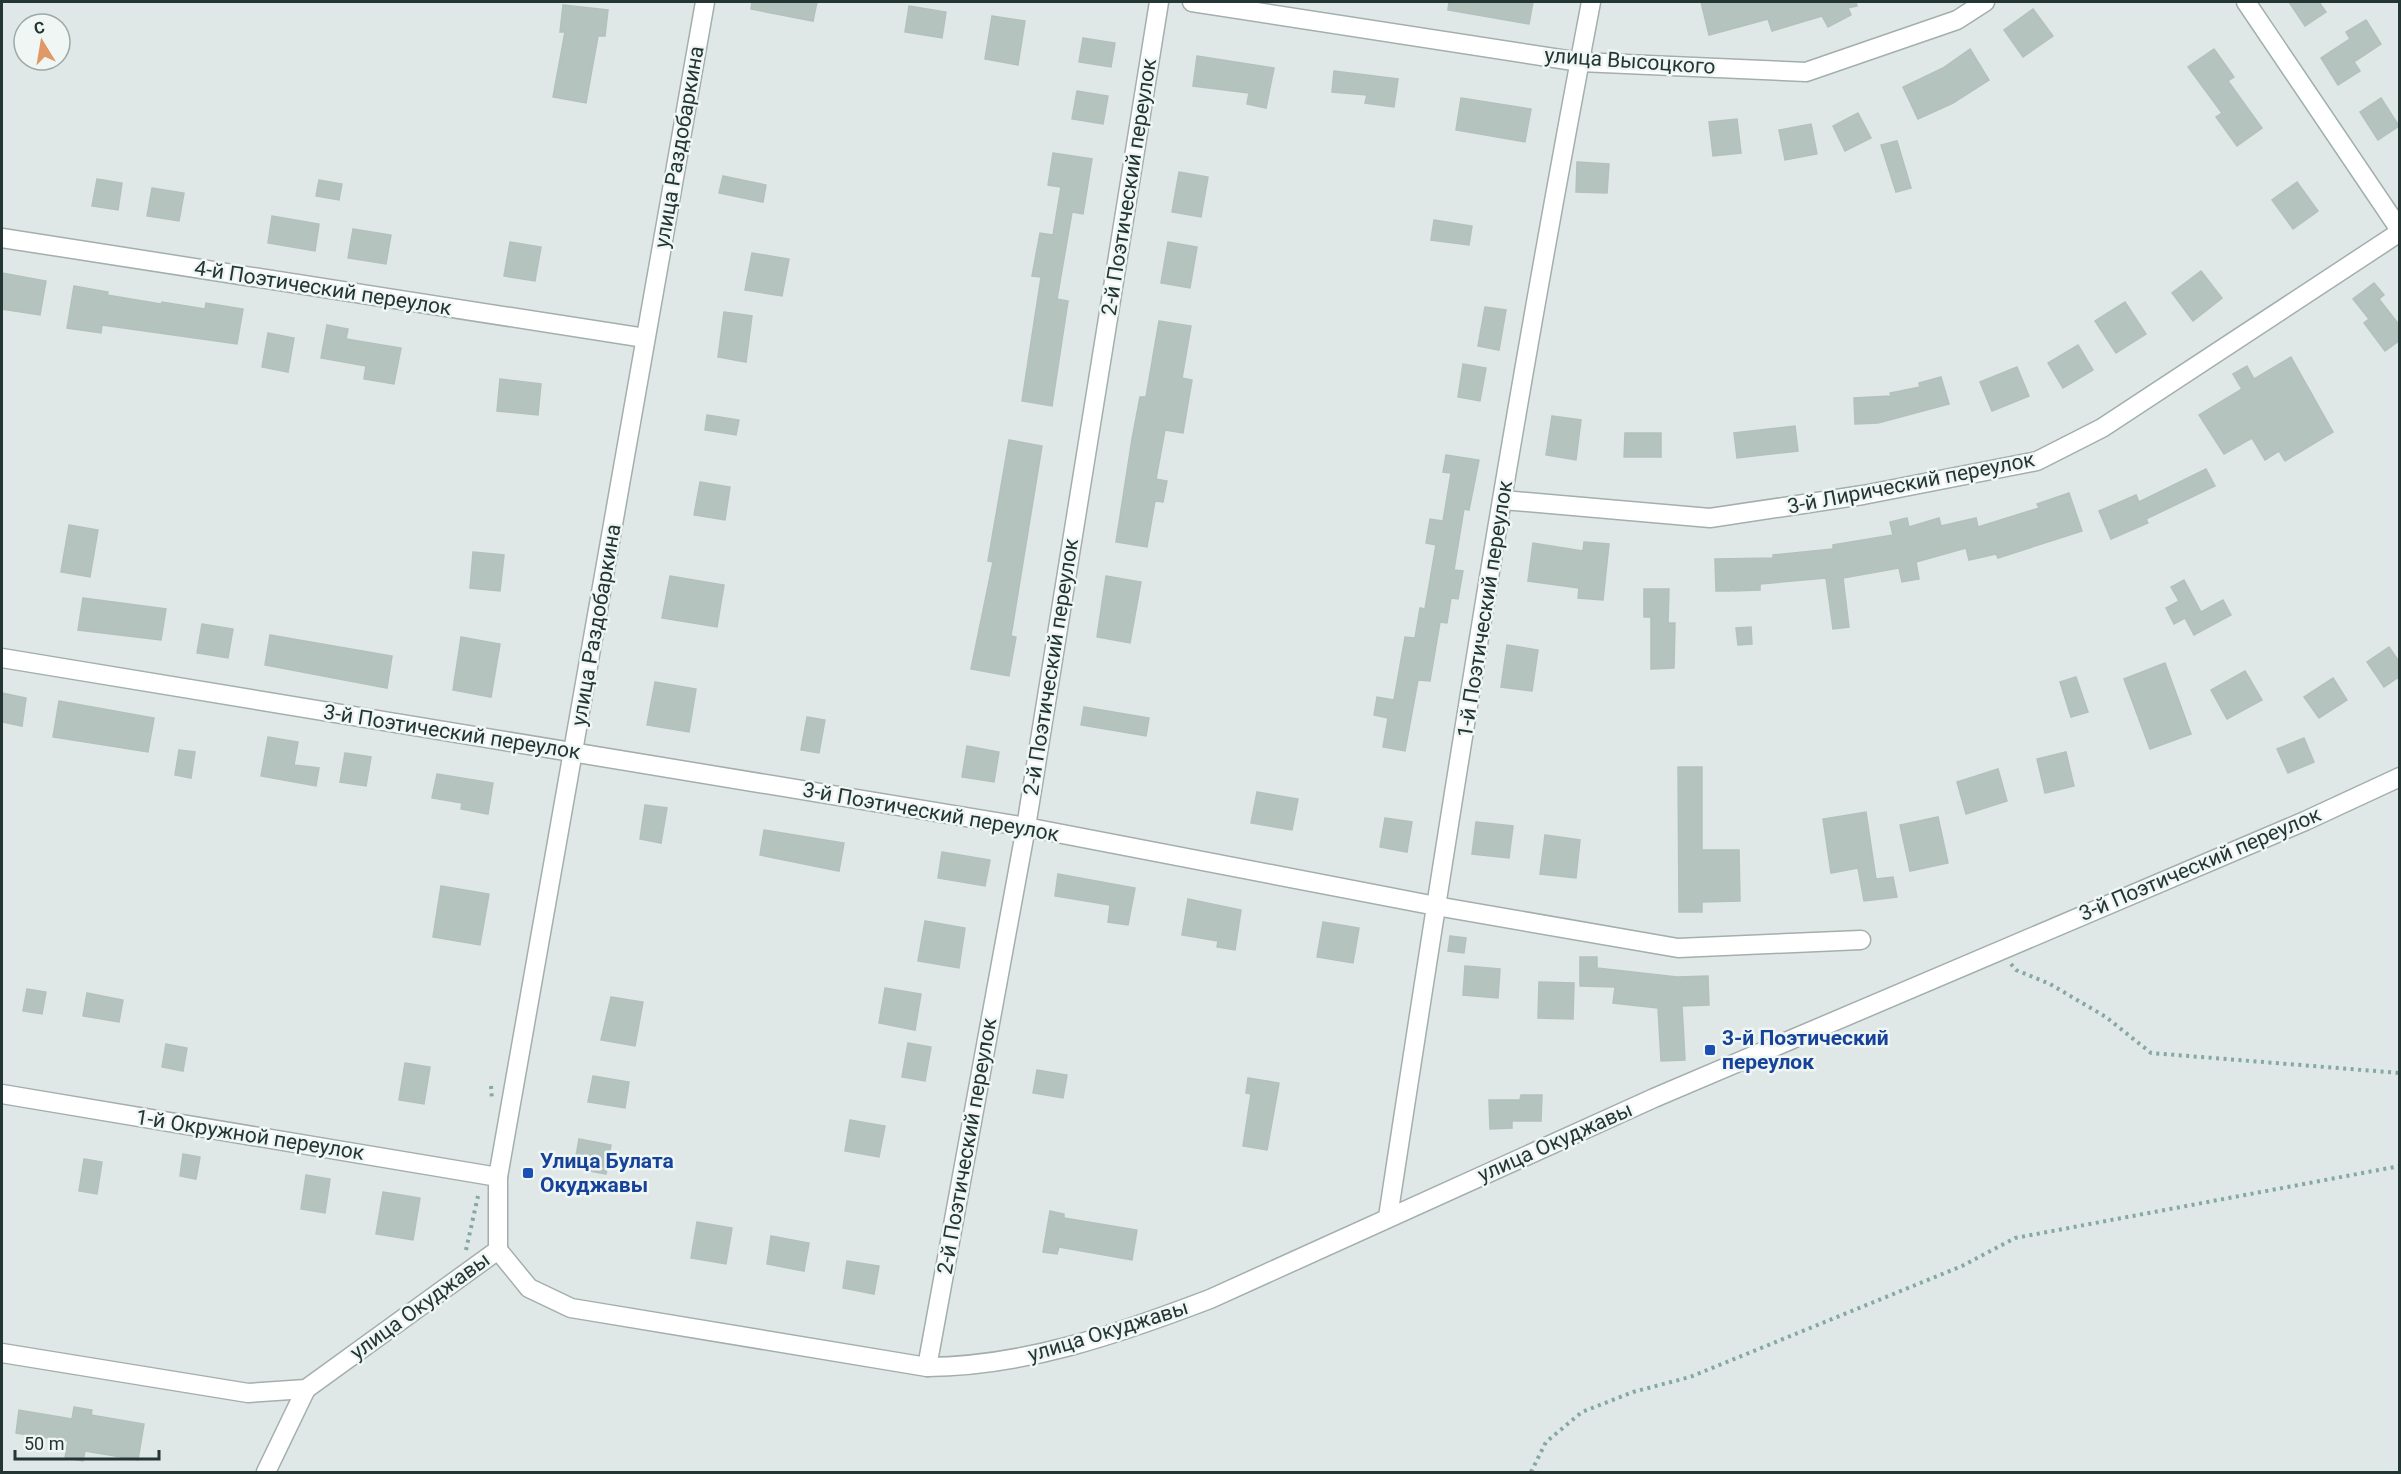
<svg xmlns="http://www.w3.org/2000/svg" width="2401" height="1474" font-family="Roboto,sans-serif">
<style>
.building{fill:#b5c3bf;stroke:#b3c1bd;stroke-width:1.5}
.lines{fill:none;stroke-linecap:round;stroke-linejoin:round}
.minor-casing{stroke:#a3afad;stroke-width:21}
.path{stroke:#84a8a2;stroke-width:4;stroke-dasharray:3 4.5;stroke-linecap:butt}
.minor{stroke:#fff;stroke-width:18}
.transit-dot{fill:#1a4fb4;stroke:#eff6f3;stroke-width:2}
.labels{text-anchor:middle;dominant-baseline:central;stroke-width:5;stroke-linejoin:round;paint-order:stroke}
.street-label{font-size:21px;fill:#233634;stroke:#eff6f3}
.transit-label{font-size:21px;font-weight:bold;fill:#164399;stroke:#eff6f3;text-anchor:start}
</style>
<rect width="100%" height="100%" fill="#dfe8e6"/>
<g class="building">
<polygon points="752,2 817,2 813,21 751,9"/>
<polygon points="1449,2 1533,2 1529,24 1448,10"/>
<polygon points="1701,2 1856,2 1857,6 1848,8 1851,15 1828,27 1822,16 1772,31 1768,19 1709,35"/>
<polygon points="2289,2 2319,2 2326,12 2305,26"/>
<polygon points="563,5 608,10 605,36 598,36 586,103 553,97 565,32 560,32"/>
<polygon points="909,6 946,12 942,38 905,32"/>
<polygon points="2033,9 2053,36 2023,57 2004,30"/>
<polygon points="992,16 1025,21 1018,65 985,59"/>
<polygon points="2366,20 2381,44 2354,62 2360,71 2338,85 2321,58 2350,39 2346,32"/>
<polygon points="1083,38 1115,43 1111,67 1079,62"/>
<polygon points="1970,49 1989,80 1953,103 1918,119 1903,87 1943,68"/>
<polygon points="2214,49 2234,77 2228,81 2262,128 2237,146 2216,117 2222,113 2188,67"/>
<polygon points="1197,56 1274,68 1266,108 1247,104 1249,93 1193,86"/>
<polygon points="1334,71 1398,79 1394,107 1365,103 1367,95 1332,92"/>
<polygon points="1077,91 1108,96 1103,124 1072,119"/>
<polygon points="1461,98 1531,109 1525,142 1456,130"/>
<polygon points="2381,98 2399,126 2378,140 2360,112"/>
<polygon points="1858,113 1871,138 1845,151 1833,126"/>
<polygon points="1737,119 1741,153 1713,156 1709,122"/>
<polygon points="1811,124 1817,154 1785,160 1779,130"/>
<polygon points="1897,141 1911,188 1896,192 1881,145"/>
<polygon points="1053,153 1092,159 1083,214 1072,212 1057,299 1068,301 1052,406 1022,401 1041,277 1032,276 1040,233 1053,235 1061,187 1048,185"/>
<polygon points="1577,162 1609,164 1607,193 1576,192"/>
<polygon points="1179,172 1208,177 1201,217 1172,212"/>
<polygon points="723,176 766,185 763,202 719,193"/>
<polygon points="97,179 122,183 118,210 92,206"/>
<polygon points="319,180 342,184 339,200 316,196"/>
<polygon points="2297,182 2318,211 2293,229 2272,200"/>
<polygon points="152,188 184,193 179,221 147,216"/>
<polygon points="272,216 319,224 315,251 268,243"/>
<polygon points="1434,220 1472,226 1469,245 1431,240"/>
<polygon points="353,229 391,235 386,264 348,258"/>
<polygon points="510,242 541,247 535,281 504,276"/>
<polygon points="1168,242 1197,247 1190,288 1161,283"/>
<polygon points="752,253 789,259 782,296 745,290"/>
<polygon points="2201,271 2222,298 2193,321 2172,293"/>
<polygon points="2,273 46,281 40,315 2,309"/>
<polygon points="2374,283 2384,295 2379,299 2400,326 2400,340 2385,351 2364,323 2369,319 2353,299"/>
<polygon points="74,286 108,292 107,295 161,304 162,302 205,309 206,303 243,309 237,344 102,325 101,333 67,328"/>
<polygon points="2125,302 2146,334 2116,353 2095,321"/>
<polygon points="1485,307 1506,310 1499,350 1478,346"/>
<polygon points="724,312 752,316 746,362 718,357"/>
<polygon points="1159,321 1191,326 1182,378 1192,380 1183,433 1165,430 1156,479 1167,481 1163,502 1155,501 1147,547 1116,542 1132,439 1140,397 1146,397"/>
<polygon points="327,325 348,329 346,339 401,348 394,384 364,379 366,366 321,358"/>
<polygon points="268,333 294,338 288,372 262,367"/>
<polygon points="2078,345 2093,370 2063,388 2048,363"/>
<polygon points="2291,357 2333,432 2285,461 2279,451 2265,460 2252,438 2224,454 2199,415 2242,389 2233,374 2247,366 2254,379"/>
<polygon points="1463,364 1486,368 1480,401 1458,397"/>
<polygon points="2017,367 2029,396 1992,411 1980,382"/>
<polygon points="1941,377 1949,404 1878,423 1855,424 1854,398 1891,396 1890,393 1920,387 1919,383"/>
<polygon points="500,379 541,384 538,415 497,411"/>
<polygon points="707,415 739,420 736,435 705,430"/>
<polygon points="1552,416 1581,420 1576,460 1546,455"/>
<polygon points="1795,426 1798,451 1737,458 1734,433"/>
<polygon points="1625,433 1661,433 1661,457 1624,457"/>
<polygon points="1009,440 1042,446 1011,636 1016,637 1009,676 971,669 993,562 988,561"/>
<polygon points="1446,455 1479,460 1469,510 1464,509 1454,570 1463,571 1458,599 1451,598 1447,623 1440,622 1430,681 1418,680 1405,751 1383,747 1388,718 1374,715 1377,697 1394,700 1405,637 1415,638 1420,608 1425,609 1436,545 1426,543 1430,519 1443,521 1451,473 1443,472"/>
<polygon points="2206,469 2215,486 2146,519 2148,523 2111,539 2099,511 2136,495 2139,502"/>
<polygon points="700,482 730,487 725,520 694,515"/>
<polygon points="2069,493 2082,531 1998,558 1996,554 1969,560 1966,548 1916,562 1919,579 1902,582 1899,568 1843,578 1849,627 1833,629 1826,578 1760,584 1760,590 1733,591 1733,587 1731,591 1716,591 1715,559 1773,558 1773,555 1833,549 1833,545 1893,535 1890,522 1907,518 1909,527 1939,518 1941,526 1976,518 1978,527 2039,508 2037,504"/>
<polygon points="69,525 98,530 90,577 61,572"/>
<polygon points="1584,542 1609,544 1603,600 1578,598 1579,588 1528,581 1533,543 1583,551"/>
<polygon points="473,552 504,555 500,591 470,588"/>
<polygon points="670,576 724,585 717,627 662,618"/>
<polygon points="1106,576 1141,582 1130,643 1097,637"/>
<polygon points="2184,580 2201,612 2223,600 2231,615 2194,635 2185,618 2174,624 2166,608 2179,601 2171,587"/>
<polygon points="1644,589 1669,589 1668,623 1675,623 1674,668 1651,669 1651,617 1644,617"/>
<polygon points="83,598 166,609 161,640 78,630"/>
<polygon points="202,624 233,629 228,658 197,653"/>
<polygon points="1751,627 1752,644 1738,645 1736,628"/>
<polygon points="270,635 392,656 387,688 265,665"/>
<polygon points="461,637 500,644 491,697 453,690"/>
<polygon points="1507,645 1538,650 1532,691 1501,687"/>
<polygon points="2389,647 2400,663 2400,676 2384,687 2367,662"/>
<polygon points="2165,663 2191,734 2150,749 2124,679"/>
<polygon points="2245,671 2262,700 2227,719 2211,690"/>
<polygon points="2076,677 2088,712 2071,717 2060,682"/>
<polygon points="2333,678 2347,700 2319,718 2304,697"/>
<polygon points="655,682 696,689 689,732 647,725"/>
<polygon points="2,693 26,698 22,726 2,722"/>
<polygon points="59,701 154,718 148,752 53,737"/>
<polygon points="1084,707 1149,718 1146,736 1081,725"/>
<polygon points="807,717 825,720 819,753 801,750"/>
<polygon points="268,737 298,742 294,765 319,768 316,786 261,776"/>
<polygon points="2304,738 2314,762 2288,773 2277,749"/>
<polygon points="967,746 999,752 994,782 962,777"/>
<polygon points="179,750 195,752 191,778 175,775"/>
<polygon points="2066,752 2074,786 2045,793 2037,759"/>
<polygon points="345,753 371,757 366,786 340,782"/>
<polygon points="1678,767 1702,767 1702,850 1739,850 1740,901 1702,902 1702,912 1679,912"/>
<polygon points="1998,769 2007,801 1966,814 1957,782"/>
<polygon points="437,774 493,783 488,814 461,809 462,803 432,798"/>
<polygon points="1257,792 1298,799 1292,830 1251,823"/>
<polygon points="645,805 667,808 661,843 640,839"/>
<polygon points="1866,812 1876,879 1893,877 1897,897 1864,901 1858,868 1831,873 1823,819"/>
<polygon points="1938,817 1948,863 1910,871 1900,825"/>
<polygon points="1385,818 1412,822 1407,852 1380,847"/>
<polygon points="1476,822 1513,826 1509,858 1472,854"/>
<polygon points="764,830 844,843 839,871 760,855"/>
<polygon points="1545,835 1580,840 1576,878 1540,874"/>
<polygon points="942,852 990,860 985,886 938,878"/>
<polygon points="1058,874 1135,888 1128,925 1108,922 1110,905 1055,896"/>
<polygon points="441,886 489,894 480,945 433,937"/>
<polygon points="1188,899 1241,910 1235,950 1217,947 1218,941 1182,935"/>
<polygon points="925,921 965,928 959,968 918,961"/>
<polygon points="1323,922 1359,928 1353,963 1317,957"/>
<polygon points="1450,936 1466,938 1464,953 1448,951"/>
<polygon points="1580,957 1597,957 1597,968 1677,977 1708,976 1709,1005 1682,1006 1685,1060 1661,1061 1658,1008 1613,1003 1615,987 1580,986"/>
<polygon points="1465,966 1500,969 1498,998 1463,995"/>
<polygon points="1539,982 1574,983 1573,1019 1538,1018"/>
<polygon points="885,988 921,994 915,1030 879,1023"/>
<polygon points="27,989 46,992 42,1014 23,1011"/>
<polygon points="87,993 123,1000 119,1022 83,1016"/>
<polygon points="611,997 643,1002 635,1046 601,1040"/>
<polygon points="908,1043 931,1047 925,1081 902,1077"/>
<polygon points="166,1044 187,1048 183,1071 162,1067"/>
<polygon points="405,1063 430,1067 424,1104 399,1100"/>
<polygon points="1037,1070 1067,1075 1063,1098 1033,1093"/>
<polygon points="593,1076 629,1082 625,1108 588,1102"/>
<polygon points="1248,1078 1279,1083 1267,1150 1243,1146 1251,1094 1246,1093"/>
<polygon points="1521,1095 1542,1095 1541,1121 1512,1121 1512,1128 1490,1129 1489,1100 1520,1100"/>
<polygon points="850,1120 885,1126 879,1157 845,1151"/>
<polygon points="579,1139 611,1145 606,1174 574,1168"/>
<polygon points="183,1154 200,1157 196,1179 180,1176"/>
<polygon points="84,1159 102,1162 97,1194 79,1191"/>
<polygon points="306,1175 330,1179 325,1213 301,1209"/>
<polygon points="383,1192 420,1198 413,1240 376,1234"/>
<polygon points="1050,1211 1064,1214 1064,1218 1137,1230 1132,1260 1059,1247 1057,1254 1043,1252"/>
<polygon points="697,1222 732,1228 726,1264 691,1258"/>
<polygon points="771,1236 809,1243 804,1271 767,1264"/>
<polygon points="847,1261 879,1266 874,1294 843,1288"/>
<polygon points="74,1407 92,1410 91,1415 144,1424 138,1460 85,1451 83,1461 65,1458 68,1441 16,1433 19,1410 72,1419"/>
</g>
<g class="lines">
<g class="minor-casing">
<g id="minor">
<polyline points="1192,2 1580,62 1806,72 1957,20 1985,2"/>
<polyline points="2246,2 2400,230"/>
<polyline points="2,238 645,338"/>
<polyline points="1503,500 1710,518 1863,495 2037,461 2102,428 2400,232"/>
<polyline points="2,658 1026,827 1436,906 1678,948 1861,940"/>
<polyline points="2,1094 498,1177"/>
<path d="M 1388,1217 C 1450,811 1514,405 1591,2"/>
<path d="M 498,1250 L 529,1288 L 571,1308 L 927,1367 C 1026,1366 1118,1334 1210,1299 L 1654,1098 L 2305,821 L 2400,777"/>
<polyline points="498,1250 498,1177 705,2"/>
<polyline points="2,1353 248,1393 306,1389 498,1250"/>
<polyline points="927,1367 1026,827 1159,2"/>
<polyline points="266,1472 306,1389"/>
</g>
</g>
<g class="path">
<polyline points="2011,964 2016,970 2050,984 2106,1017 2151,1053 2400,1073"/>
<polyline points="491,1086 492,1100"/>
<polyline points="466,1250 478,1196"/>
<polyline points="1531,1472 1546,1442 1582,1412 1633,1392 1690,1377 1962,1266 2015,1238 2400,1166"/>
</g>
<use href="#minor" class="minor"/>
</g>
<g class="transit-dot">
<rect x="1704" y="1044" width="12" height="12" rx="3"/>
<rect x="522" y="1167" width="12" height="12" rx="3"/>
</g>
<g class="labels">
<g class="street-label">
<text transform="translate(1630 61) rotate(4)">улица Высоцкого</text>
<text transform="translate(679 147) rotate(-80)">улица Раздобаркина</text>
<text transform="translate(1129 187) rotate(-81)">2-й Поэтический переулок</text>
<text transform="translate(323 288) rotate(9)">4-й Поэтический переулок</text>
<text transform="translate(1911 483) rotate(-11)">3-й Лирический переулок</text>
<text transform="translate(1485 609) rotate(-81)">1-й Поэтический переулок</text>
<text transform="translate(596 625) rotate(-80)">улица Раздобаркина</text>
<text transform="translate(1051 667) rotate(-81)">2-й Поэтический переулок</text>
<text transform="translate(452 732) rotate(9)">3-й Поэтический переулок</text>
<text transform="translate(931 812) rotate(10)">3-й Поэтический переулок</text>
<text transform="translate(2200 864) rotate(-23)">3-й Поэтический переулок</text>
<text transform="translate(250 1135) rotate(9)">1-й Окружной переулок</text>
<text transform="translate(1555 1142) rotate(-24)">улица Окуджавы</text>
<text transform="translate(967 1146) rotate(-80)">2-й Поэтический переулок</text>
<text transform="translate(420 1306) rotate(-36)">улица Окуджавы</text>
<text transform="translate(1108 1331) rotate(-17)">улица Окуджавы</text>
</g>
<g class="transit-label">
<text x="1722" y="1038">3-й Поэтический<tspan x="1722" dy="24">переулок</tspan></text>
<text x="540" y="1161">Улица Булата<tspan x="540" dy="24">Окуджавы</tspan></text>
</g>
</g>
<rect width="2401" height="1474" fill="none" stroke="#233634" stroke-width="6"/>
<g transform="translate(42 42) rotate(349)"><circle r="28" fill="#eff6f3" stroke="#9da9a7" stroke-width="1.5"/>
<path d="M0-4.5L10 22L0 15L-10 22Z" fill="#df9866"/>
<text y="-9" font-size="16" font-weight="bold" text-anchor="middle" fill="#233634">С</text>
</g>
<path d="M15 1450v9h144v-9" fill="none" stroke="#233634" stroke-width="3"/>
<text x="24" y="1450" font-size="18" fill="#233634" stroke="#eff6f3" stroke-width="4.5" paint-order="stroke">50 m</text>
</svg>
